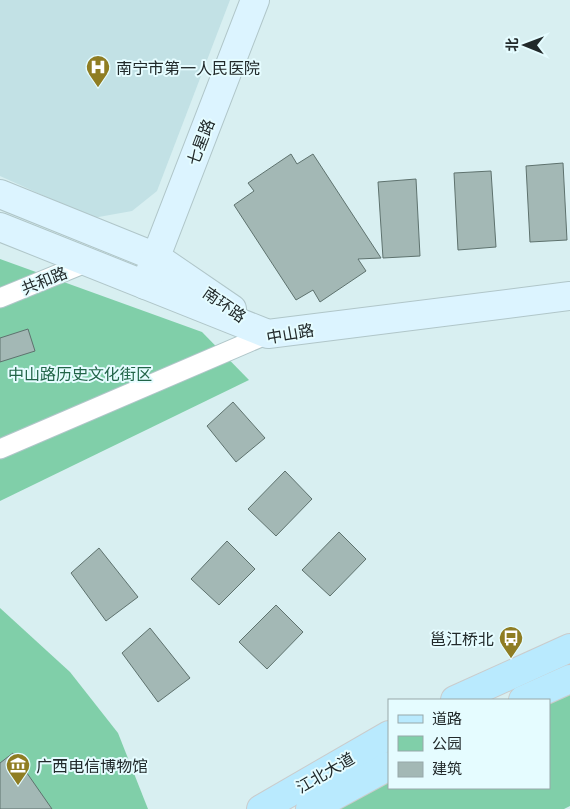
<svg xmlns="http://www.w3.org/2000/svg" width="570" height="809" font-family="'Exo 2','Noto Sans SC',sans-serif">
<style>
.built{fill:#c2e1e5}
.green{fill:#80cfa9}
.building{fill:#a3b8b5;stroke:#5e726e}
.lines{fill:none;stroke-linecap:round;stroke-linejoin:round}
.street-casing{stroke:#b0c6c9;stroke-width:21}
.secondary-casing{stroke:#b0c6c9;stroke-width:30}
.primary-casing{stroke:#cacccc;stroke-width:30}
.street{stroke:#fff;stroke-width:19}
.secondary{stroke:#dcf4ff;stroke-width:28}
.primary{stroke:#b9eafe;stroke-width:28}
.labels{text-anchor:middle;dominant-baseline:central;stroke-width:4;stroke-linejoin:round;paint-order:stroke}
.poi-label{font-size:16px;fill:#21292a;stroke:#e5fcff;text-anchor:start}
.street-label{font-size:16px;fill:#21292a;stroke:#e5fcff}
.park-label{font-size:16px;fill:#216448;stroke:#e5fcff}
</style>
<rect width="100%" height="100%" fill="#d8eff1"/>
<polygon class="built" points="0,0 230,0 157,191 132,211 93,218 0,176"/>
<g class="green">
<polygon points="0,259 202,332 249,380 0,501"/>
<polygon points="0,608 70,672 118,733 148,809 0,809"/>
<polygon points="570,679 570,806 564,809 310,809 389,766 389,788 549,788 549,700"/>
</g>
<g class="building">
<polygon points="291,154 297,164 313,154 381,258 358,259 366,271 320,302 313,290 296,300 234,205 254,191 248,183"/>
<polygon points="563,163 567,240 530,242 526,166"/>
<polygon points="491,171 496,247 458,250 454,173"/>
<polygon points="416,179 420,256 383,258 378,182"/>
<polygon points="28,329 35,351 0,362 0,338"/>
<polygon points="233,402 265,438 236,462 207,426"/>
<polygon points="285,471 312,499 276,536 248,509"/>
<polygon points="339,532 366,559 330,596 302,570"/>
<polygon points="227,541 255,569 219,605 191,579"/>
<polygon points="99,548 138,597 106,621 71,573"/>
<polygon points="276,605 303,632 267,669 239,642"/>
<polygon points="150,628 190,678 158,702 122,653"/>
<polygon points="13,753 52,809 0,809 0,763"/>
</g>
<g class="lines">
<g class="street-casing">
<g id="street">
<polyline points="0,298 88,262"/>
<polyline points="0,449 268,334"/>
</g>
</g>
<g class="secondary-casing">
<g id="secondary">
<polyline points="0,194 156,257 232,309"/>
<polyline points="0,227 268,334 570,296"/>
<polyline points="145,285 255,0"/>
</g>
</g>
<g class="primary-casing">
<g id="primary">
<polyline points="455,700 570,648"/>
<polyline points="523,700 570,679"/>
<polyline points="261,809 389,735"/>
<polyline points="310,809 389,766"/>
</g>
</g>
<use href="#street" class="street"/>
<use href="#secondary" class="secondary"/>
<use href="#primary" class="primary"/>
</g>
<defs>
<g id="hospital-pin" transform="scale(1.25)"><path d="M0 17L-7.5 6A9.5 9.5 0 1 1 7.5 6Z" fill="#8f7d23" stroke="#e5fcff"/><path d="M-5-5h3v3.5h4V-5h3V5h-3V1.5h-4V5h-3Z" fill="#fff"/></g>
<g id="bus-pin" transform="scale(1.25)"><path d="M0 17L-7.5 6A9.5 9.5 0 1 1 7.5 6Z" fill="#8f7d23" stroke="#e5fcff"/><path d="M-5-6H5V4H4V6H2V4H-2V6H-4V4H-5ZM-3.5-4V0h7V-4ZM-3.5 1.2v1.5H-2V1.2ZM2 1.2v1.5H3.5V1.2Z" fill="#fff"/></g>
<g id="museum-pin" transform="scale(1.25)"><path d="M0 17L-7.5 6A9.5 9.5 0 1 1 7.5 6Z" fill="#8f7d23" stroke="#e5fcff"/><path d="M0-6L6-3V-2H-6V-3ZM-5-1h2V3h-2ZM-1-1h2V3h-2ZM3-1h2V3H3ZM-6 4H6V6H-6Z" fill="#fff"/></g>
</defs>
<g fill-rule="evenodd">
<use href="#hospital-pin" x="98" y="67"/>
<use href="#bus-pin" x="511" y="638"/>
<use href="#museum-pin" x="18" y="765"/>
</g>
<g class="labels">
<g class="poi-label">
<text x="116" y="67">南宁市第一人民医院</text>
<text x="494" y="638" text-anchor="end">邕江桥北</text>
<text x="36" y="765">广西电信博物馆</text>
</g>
<g class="street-label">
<text transform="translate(200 142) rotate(-69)">七星路</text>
<text transform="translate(44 280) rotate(-22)">共和路</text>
<text transform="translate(225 304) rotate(35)">南环路</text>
<text transform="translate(290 333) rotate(-10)">中山路</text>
<text transform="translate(325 772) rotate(-30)">江北大道</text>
</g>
<g class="park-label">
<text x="80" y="373">中山路历史文化街区</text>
</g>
</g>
<rect x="388" y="699" width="162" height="90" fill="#e5fcff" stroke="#97a8aa"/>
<rect x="398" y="715" width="25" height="8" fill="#b9eafe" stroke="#97a8aa"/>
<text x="432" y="724" font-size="15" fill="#21292a">道路</text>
<rect x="398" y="736" width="25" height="15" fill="#80cfa9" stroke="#97a8aa"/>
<text x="432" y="749" font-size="15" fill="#21292a">公园</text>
<rect x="398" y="762" width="25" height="15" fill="#a3b8b5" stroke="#97a8aa"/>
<text x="432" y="774" font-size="15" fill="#21292a">建筑</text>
<g transform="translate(525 45) rotate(271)" stroke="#e5fcff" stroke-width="4" paint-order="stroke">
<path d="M0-4L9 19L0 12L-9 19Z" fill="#21292a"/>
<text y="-8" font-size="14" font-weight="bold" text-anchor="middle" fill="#21292a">北</text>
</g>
</svg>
